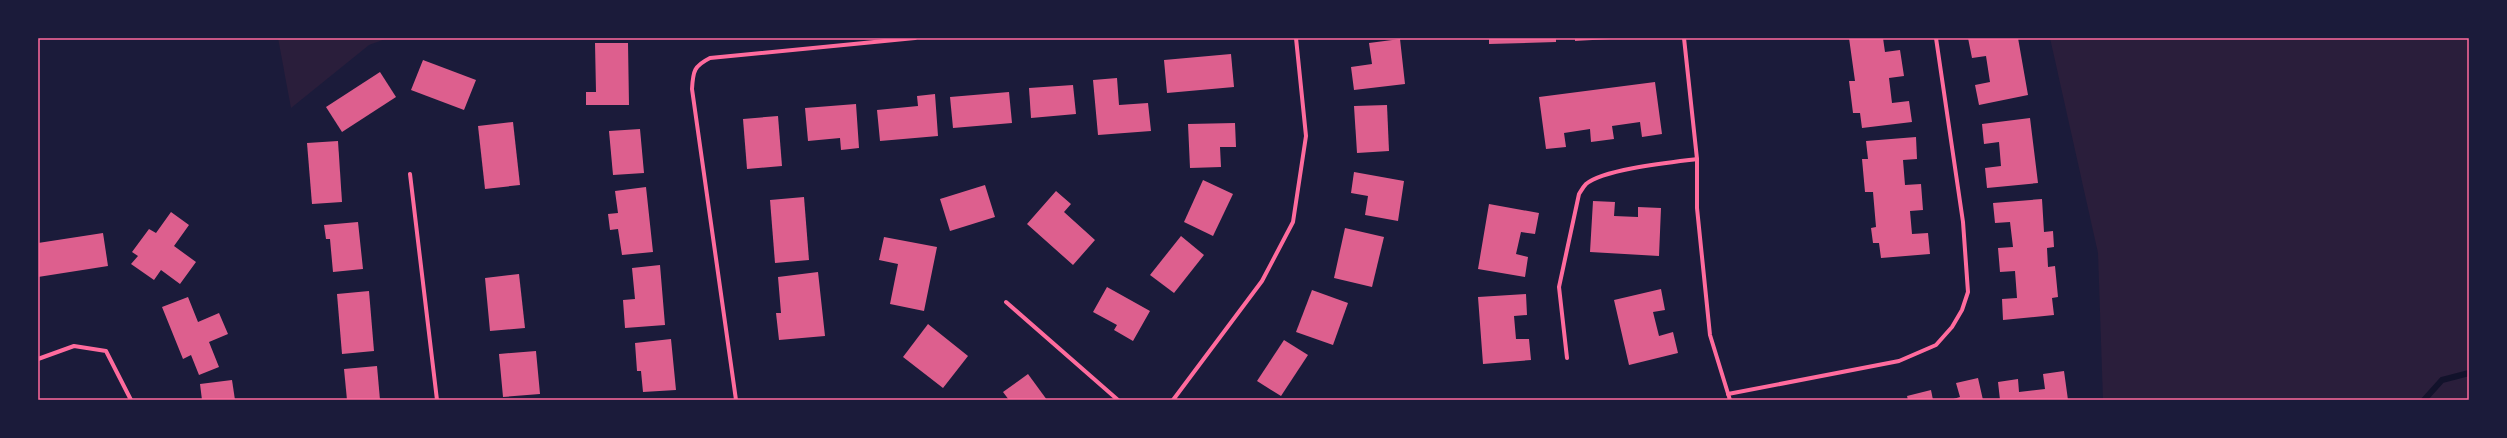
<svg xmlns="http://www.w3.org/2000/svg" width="2507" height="438" font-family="Raleway,sans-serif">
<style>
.green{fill:#2a1e3b}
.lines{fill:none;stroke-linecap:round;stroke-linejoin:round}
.stream{stroke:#12122b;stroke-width:6}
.building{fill:#dd5f8e}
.minor{stroke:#ff6b9d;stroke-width:4}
.neatline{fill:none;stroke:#ff6b9d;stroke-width:1.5}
</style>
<rect width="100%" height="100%" fill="#1b1b3a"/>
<g class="green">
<polygon points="278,38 388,38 369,45 291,108"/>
<polygon points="2050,38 2469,38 2469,400 2103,400 2098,253"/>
</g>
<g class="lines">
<polyline class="stream" points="2424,400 2442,380 2469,373"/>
</g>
<g class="building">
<polygon points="1489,38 1556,38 1556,42 1489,44"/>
<polygon points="1575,38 1610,38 1610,39 1575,41"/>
<polygon points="1849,38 1883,38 1885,52 1900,50 1904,76 1889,78 1892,103 1909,101 1912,122 1862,128 1860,113 1853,113 1849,81 1855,81"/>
<polygon points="1968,38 2018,38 2028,95 1979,105 1975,85 1990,82 1986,56 1972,58"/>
<polygon points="1400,39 1405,84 1354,90 1351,67 1372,64 1369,43"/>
<polygon points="595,43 628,43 629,105 586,105 586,92 596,92"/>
<polygon points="1231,54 1234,87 1167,93 1164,60"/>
<polygon points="423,60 476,80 464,110 411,90"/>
<polygon points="380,72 396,97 342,132 326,107"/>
<polygon points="1117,78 1119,105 1148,103 1151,131 1098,135 1093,80"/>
<polygon points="1655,82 1662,134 1642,137 1640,122 1612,126 1614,139 1591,142 1590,129 1564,133 1566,147 1546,149 1539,97"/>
<polygon points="1073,85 1076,114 1031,118 1029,88"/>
<polygon points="1009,92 1012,123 953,128 950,97"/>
<polygon points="935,94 938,136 880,141 877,110 918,106 917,96"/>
<polygon points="856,104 859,148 841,150 840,138 808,141 805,108"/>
<polygon points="1387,105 1389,151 1357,153 1354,106"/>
<polygon points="778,116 782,166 747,169 743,119"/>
<polygon points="2030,118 2038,183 1987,188 1985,168 2001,166 1999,142 1984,144 1982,124"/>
<polygon points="513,122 520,185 485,189 478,126"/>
<polygon points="1235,123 1236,147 1220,147 1221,167 1190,168 1188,124"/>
<polygon points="640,129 644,173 613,175 609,131"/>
<polygon points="1916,137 1917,159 1903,160 1905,185 1921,184 1923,210 1910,211 1912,234 1928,233 1930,254 1881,258 1879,243 1873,243 1871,228 1876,227 1873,192 1865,192 1862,159 1868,159 1866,141"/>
<polygon points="338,141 342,202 312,204 307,143"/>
<polygon points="1354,172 1404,181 1398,221 1365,215 1368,196 1351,193"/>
<polygon points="1203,180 1233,194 1213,236 1184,222"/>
<polygon points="985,185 995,217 950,231 940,199"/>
<polygon points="646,187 653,252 622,255 618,229 610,230 608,214 618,213 615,191"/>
<polygon points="1056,191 1071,204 1064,212 1095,240 1073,265 1027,224"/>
<polygon points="804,197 809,260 775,263 770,200"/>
<polygon points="2042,199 2044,232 2053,231 2054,247 2047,248 2048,267 2055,266 2058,297 2052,298 2054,315 2003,320 2002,299 2017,298 2015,271 2000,272 1998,248 2013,247 2010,222 1995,223 1993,203"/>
<polygon points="1593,201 1615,202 1614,216 1638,217 1638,207 1661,208 1659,256 1590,252"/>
<polygon points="1489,204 1539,213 1535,234 1521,232 1516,254 1528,257 1525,277 1478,269"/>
<polygon points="171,212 189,225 174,246 196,262 180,284 161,270 154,280 131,264 138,256 132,252 149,229 156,233"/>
<polygon points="358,222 363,269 333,272 330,239 326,239 324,225"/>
<polygon points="1345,228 1384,237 1372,287 1334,278"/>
<polygon points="103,233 108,266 38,277 38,243"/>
<polygon points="1181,236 1204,255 1174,293 1150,275"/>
<polygon points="884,237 937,247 924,311 890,304 898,264 879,260"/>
<polygon points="660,265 665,325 625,328 623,300 635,299 632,268"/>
<polygon points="818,272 825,336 779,340 776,313 781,313 778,277"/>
<polygon points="519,274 525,328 490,331 485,278"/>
<polygon points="1107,287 1150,311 1133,341 1114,330 1117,325 1093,312"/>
<polygon points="1661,289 1665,310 1653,312 1659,336 1673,332 1678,353 1629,365 1614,300"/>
<polygon points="1312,290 1348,303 1333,345 1296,332"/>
<polygon points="369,291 374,351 342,354 337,294"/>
<polygon points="1526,294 1527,315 1514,316 1516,339 1529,339 1531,360 1483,364 1478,297"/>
<polygon points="188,297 198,322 219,313 228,334 209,342 219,367 199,375 191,355 183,359 162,307"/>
<polygon points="928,324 968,356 943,388 903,357"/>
<polygon points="671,339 676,390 643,392 641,371 637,371 635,343"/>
<polygon points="1284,340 1308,355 1281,396 1257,381"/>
<polygon points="536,351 540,394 503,397 499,354"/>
<polygon points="377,366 380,400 347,400 344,369"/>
<polygon points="2064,371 2068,400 2000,400 1998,382 2018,379 2019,392 2045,389 2043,374"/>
<polygon points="1028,374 1047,400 1009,400 1003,392"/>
<polygon points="1978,378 1983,400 1950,400 1960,397 1956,383"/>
<polygon points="232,380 235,400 202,400 200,384"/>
<polygon points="1931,390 1933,400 1908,400 1907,396"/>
</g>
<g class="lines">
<g class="minor">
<polyline points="1684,38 1697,159 1697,208 1710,335 1730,400"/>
<polyline points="410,174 437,400"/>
<polyline points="1006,302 1118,400"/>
<path d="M 1567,358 L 1559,287 L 1579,194 C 1581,191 1583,187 1586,184 C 1603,169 1673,162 1697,159"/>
<polyline points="38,359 74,346 106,351 131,400"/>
<polyline points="1728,394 1899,361 1936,345 1952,327 1962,310 1968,292 1963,222 1936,38"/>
<path d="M 736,400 L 692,89 C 693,71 694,66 710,58 L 915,38"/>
<polyline points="1173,400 1262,281 1293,222 1306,136 1296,38"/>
</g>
</g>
<rect width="2507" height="438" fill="none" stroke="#1b1b3a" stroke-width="78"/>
<rect x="39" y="39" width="2429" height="360" class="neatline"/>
</svg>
